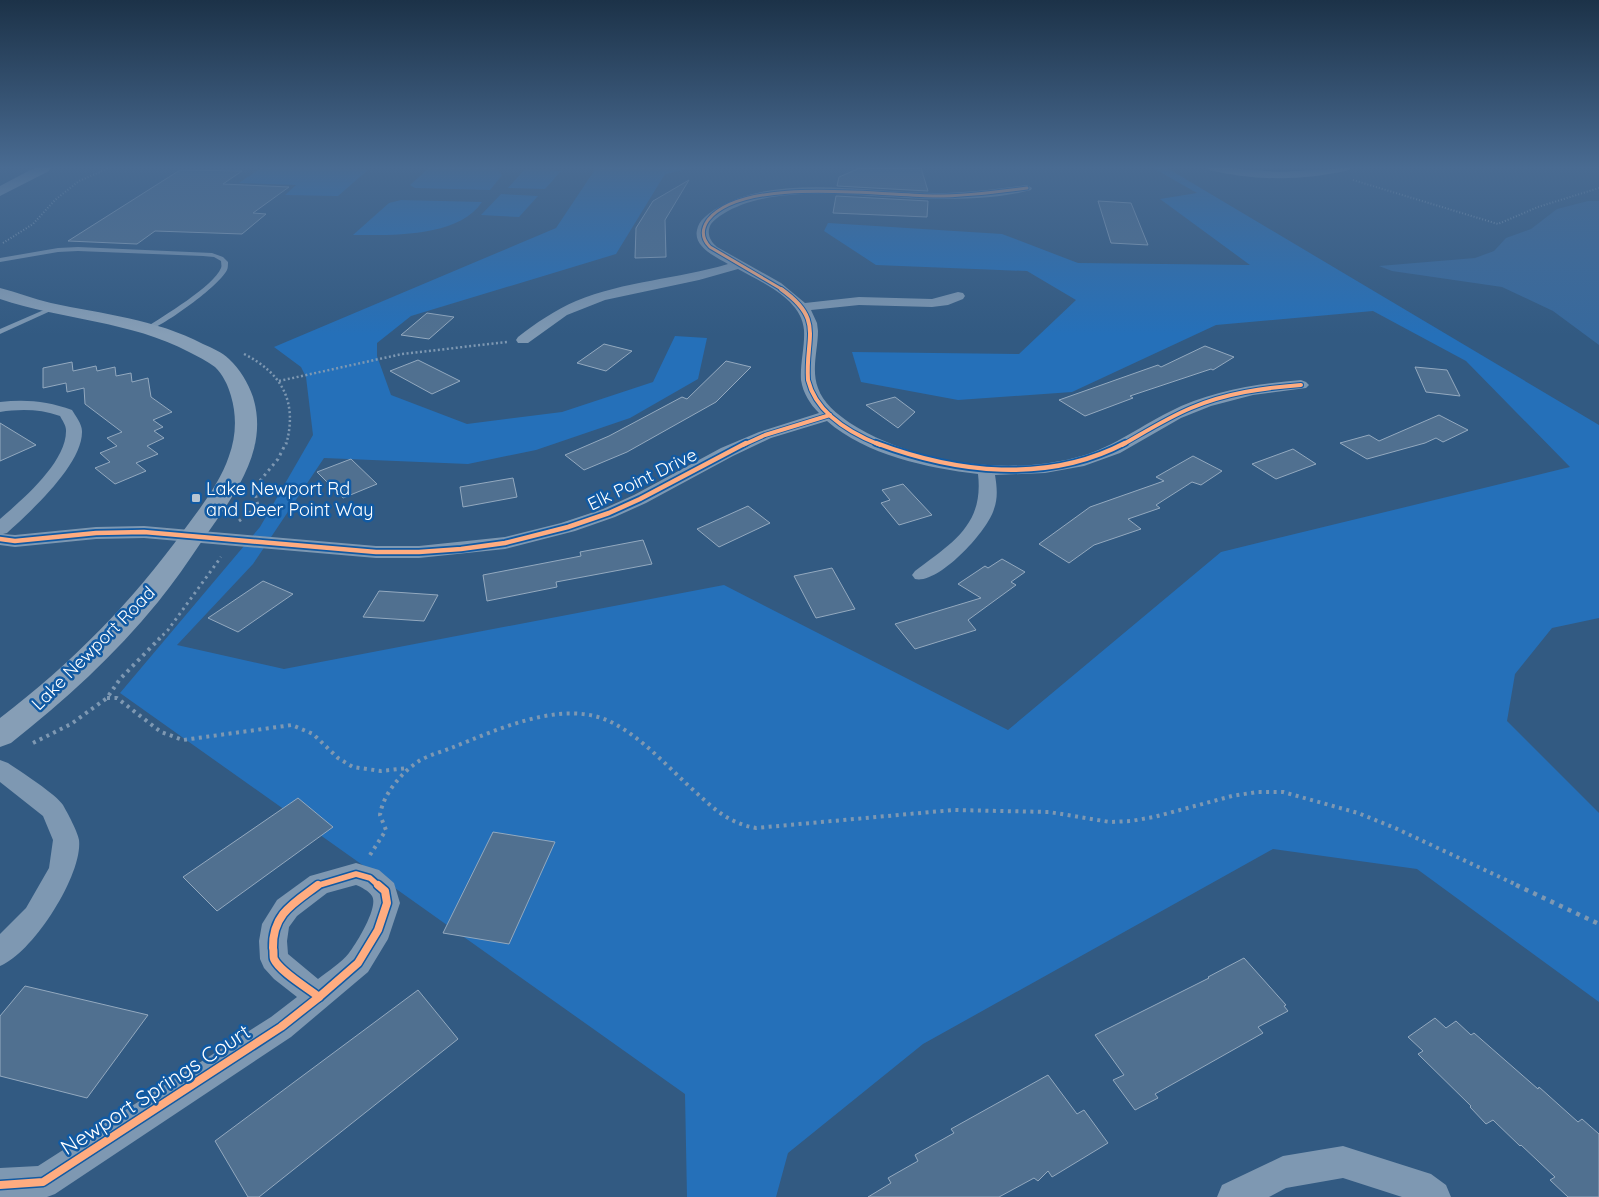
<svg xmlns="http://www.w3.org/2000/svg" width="1599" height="1197" font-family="Quicksand,sans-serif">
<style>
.green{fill:#2570b9}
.water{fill:#37699d}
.building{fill:#507090;stroke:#93a9bf}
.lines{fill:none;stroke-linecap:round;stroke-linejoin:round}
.path-far4{stroke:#7e98b2;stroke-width:2;stroke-dasharray:1 2;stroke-linecap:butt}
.path-far3{stroke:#7e98b2;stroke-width:2.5;stroke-dasharray:2 2.5;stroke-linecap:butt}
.path-far2{stroke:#7e98b2;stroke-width:3;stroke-dasharray:2.5 4;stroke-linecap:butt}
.path-far1{stroke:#7e98b2;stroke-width:4;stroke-dasharray:3 4.5;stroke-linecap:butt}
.path{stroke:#7e98b2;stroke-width:4.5;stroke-dasharray:4 5.5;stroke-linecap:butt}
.lane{fill:#7e98b2;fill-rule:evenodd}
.street{fill:#7e98b2;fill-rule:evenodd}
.secondary{fill:#869eb6;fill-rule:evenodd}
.cycleway-far4-casing{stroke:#115aa3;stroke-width:5}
.cycleway-far3-casing{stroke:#115aa3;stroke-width:6}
.cycleway-far2-casing{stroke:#115aa3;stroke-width:8}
.cycleway-far1-casing{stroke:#115aa3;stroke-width:9}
.cycleway-casing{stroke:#115aa3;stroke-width:11}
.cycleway-far4{stroke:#ffac80;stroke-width:3}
.cycleway-far3{stroke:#ffac80;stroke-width:4}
.cycleway-far2{stroke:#ffac80;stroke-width:4.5}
.cycleway-far1{stroke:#ffac80;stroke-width:5.5}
.cycleway{stroke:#ffac80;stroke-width:8}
.poi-dot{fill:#b7c5d3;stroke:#115aa3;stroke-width:2}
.labels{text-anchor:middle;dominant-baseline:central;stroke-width:5;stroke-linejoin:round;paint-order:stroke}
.street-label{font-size:18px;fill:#fff;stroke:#115aa3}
.poi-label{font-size:18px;fill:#fff;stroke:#115aa3;text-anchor:start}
.near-street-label{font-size:21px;fill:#fff;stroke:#115aa3}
</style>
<rect width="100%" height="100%" fill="#325a82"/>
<g class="green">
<polygon points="261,168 369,169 338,196 285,195 296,185 239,183"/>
<polygon points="429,168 497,168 502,175 490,190 415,188 410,185"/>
<polygon points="596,168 692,168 665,174 616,254 411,316 377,343 377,356 391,395 467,424 562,412 653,382 675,336 707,338 698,379 630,418 536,450 468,464 324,458 253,564 177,645 284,669 724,585 1008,730 1221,552 1570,467 1466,361 1373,311 1216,325 1072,392 958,400 861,382 852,352 1019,354 1076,300 1027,271 876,265 824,231 828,223 1002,234 1078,263 1250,265 1160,199 1197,193 1153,168 1167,168 1599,425 1599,618 1552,628 1515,674 1507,721 1599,813 1599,1002 1417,869 1273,849 923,1044 788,1153 776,1197 687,1197 685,1094 120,693 260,527 313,435 306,377 301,367 274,347 556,228"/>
<polygon points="525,169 561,171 545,189 508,188"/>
<polygon points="501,194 538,196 519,217 481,215"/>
<path d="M 401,200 L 482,202 C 458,238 391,235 353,235 L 389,203 Z"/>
</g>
<polygon class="water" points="1588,201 1599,201 1599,345 1553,311 1502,287 1392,271 1379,266 1475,258 1494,251 1506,238 1531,229 1557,209"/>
<g class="building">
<polygon points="860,168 921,168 928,191 837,186 839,177"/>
<polygon points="180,170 242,171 223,184 289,187 253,213 266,214 242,234 155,231 137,244 68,241"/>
<polygon points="689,180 665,220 666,257 635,258 636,228 653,201"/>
<polygon points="836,196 928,201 927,217 833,213"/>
<polygon points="1098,201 1131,203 1148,245 1111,243"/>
<polygon points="427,313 454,317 429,339 401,335"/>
<polygon points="604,344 632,351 606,371 577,363"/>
<polygon points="1205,346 1234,357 1213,370 1211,369 1130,396 1133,398 1085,416 1059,400 1158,365 1161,367"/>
<polygon points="418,360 460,381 432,394 390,371"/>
<polygon points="726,361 751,367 716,402 627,452 584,470 565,455 609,436 682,397 687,399"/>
<polygon points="72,362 73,371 96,366 97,371 115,367 116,376 131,373 132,382 148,378 151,397 172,412 153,420 163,427 154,431 164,438 147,446 158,454 136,463 146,471 115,484 95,468 110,462 100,453 117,446 107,438 122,432 85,404 84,388 67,392 66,383 43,388 43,368"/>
<polygon points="1415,367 1447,370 1460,396 1426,392"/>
<polygon points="895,397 915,412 898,428 866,405"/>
<polygon points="1439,415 1468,430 1443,442 1436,438 1425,443 1367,459 1340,443 1369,435 1379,441"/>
<polygon points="0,423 36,445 0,461"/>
<polygon points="1293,449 1316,464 1276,479 1252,464"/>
<polygon points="1193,456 1222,471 1201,485 1192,482 1156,505 1160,508 1128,519 1141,529 1094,545 1069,563 1039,544 1090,507 1164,481 1156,477"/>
<polygon points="351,459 377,484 343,498 317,472"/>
<polygon points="513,478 517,497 463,507 460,487"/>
<polygon points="903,484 932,515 899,525 881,503 890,500 882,490"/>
<polygon points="748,506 770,523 719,547 697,529"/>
<polygon points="643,540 652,564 556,582 557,587 487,601 483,575 581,556 580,552"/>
<polygon points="1002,559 1025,572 1011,582 1016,585 968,620 976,630 915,649 895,624 981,598 958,584 985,566 988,568"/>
<polygon points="832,568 855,609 816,618 794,576"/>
<polygon points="263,581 293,594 238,632 208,618"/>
<polygon points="379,591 438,595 424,621 363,617"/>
<polygon points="298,798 333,827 217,911 183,877"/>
<polygon points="493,832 555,842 509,944 443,933"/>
<polygon points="1244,958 1286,1005 1284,1006 1288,1011 1258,1027 1263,1033 1155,1094 1158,1098 1135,1110 1113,1080 1124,1075 1095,1035 1209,978 1208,977"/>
<polygon points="25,986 148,1015 87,1098 0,1076 0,1016"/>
<polygon points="418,990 458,1039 259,1197 248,1197 215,1141"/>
<polygon points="1435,1018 1446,1028 1456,1021 1471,1035 1474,1033 1538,1089 1539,1087 1578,1122 1582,1119 1599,1134 1599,1197 1568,1197 1550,1180 1555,1177 1521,1145 1520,1146 1493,1120 1486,1124 1470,1107 1471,1106 1418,1054 1423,1051 1408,1037"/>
<polygon points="1048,1075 1077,1114 1084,1110 1108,1143 1052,1177 1048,1171 1038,1181 1034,1178 999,1197 868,1197 891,1183 888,1178 918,1161 915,1155 954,1133 951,1129"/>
</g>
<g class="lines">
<g class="path-far4">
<polyline points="1353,180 1498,224 1538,207 1599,188"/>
<polyline points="3,243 33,224 55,200 79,181 109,168"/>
</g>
<g class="path-far3">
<path d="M 244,354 C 282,373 298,402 286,445"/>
<polyline points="279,381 402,354 507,342"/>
</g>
<g class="path-far2">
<polyline points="239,521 258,506 254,488 278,459 286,443"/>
<polyline points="158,640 168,630 221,557"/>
</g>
<g class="path-far1">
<polyline points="107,698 117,698 161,732 183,740 292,725 313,734 338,758 353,767 381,771 408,768"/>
<polyline points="33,743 71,724 107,698 120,679 160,638"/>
<path d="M 370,855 L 386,830 L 380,815 C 383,794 402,772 419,761 C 429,755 441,752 451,748 C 497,730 563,698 611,722 C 641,737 665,764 690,787 C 711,806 727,823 756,828 L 953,810 L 1049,812 L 1110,822 L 1131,821 L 1154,817 L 1232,796 L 1257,792 L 1283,792 L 1358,813 L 1395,828 L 1519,886"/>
</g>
<polyline class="path" points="1516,885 1599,924"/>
<g class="lane">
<path d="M 78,247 L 212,253 L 223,257 L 228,262 C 228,264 228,268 227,270 C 219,286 165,325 147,331 L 145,330 L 145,328 C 162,317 214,286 221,268 C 222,266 221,263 221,261 L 214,257 L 203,256 L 78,251 L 58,252 L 0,262 L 0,258 L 58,248 Z"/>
<polygon points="53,306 56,308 55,309 0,334 0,329"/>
</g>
<g class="street">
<path d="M 1208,168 L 1229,168 L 1279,172 L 1350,168 L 1349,170 C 1303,181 1255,181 1209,170 Z"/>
<path d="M 1027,185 L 1032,188 L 1031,190 C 1001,198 967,199 936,199 C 874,199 777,180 723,214 C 718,217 714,220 711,224 C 706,233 710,241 717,247 L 781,283 L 805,303 L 859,297 L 932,299 L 958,292 L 963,293 L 965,296 L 963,299 L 948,305 L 932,307 L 859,305 L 811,310 L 817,323 L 818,331 C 818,349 811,370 818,388 C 823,403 837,414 850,423 C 910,462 1005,476 1074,458 C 1109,450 1137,428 1169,412 C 1210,391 1256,384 1301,380 L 1306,382 L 1309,385 L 1306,388 L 1253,395 L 1211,406 L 1181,418 L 1120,453 L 1084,466 L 1045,473 L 995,475 C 997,487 998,498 994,509 C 988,531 938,585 915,579 L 912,575 L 915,571 C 952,543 984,525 978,474 C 927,468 866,455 827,421 L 771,438 L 733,456 L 646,503 L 615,517 L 575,531 L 505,549 L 419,558 L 376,558 L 144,538 L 96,539 L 15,547 L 0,545 L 0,519 C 22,500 67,462 66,430 C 66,425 62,420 60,416 C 40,409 20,409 0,412 L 0,402 C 25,399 48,401 72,410 C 75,415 82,424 82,431 C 83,464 30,512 7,533 L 3,534 L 15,535 L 96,527 L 144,526 L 376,546 L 419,546 L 505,537 L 561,523 L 603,509 L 634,495 L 721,448 L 759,432 L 819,413 C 810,404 803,393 801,380 C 800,363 805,346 804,330 C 802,299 761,282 738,269 L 699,280 L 605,300 L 567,315 L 528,343 L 518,343 L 516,340 L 518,337 C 536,323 555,310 576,301 C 624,281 678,279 728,264 C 716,257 693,247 697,230 C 699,220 707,215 714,210 C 774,172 868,193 936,193 C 966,193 997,189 1027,185 Z"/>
<path d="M 0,760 L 8,763 C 20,771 57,795 63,805 C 67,812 78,832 79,840 C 83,875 32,954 0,966 L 0,934 L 26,908 L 49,868 L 53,840 L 43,816 L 0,782 Z"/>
<path d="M 356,863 L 379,870 L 394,883 L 400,903 L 388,939 L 368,972 L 291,1037 L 55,1194 L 47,1197 L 0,1197 L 0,1168 L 38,1166 L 271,1017 L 297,997 L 274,979 L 264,968 L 260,959 L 259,941 L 262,924 L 277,900 L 310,876 ZM 356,885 C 361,887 369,891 372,896 C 379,907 356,944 349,953 C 341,963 328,971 318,979 L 288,954 L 287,941 L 289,927 L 297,916 L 327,893 Z"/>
<polygon points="1343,1146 1431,1174 1446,1185 1451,1197 1402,1197 1343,1178 1286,1188 1269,1197 1217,1197 1222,1185 1283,1156"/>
</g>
<g class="secondary">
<polygon points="34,168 51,168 49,171 0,196 0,186"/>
<path d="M 0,288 C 17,292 33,299 51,303 C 102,314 156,319 203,344 C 212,348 222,352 229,359 C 240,369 248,383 253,397 C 270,452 231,499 202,541 C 188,562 174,582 158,602 C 115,655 64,701 11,743 L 0,747 L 0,718 C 71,664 132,602 184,530 C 201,507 220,483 229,456 C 236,437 237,416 231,396 C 228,385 223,375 215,367 C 207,361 197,356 189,352 C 131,321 62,320 0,299 Z"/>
</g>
<g class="cycleway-far4-casing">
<path id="cycleway-far4" d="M 783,290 L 710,247 C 702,239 701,230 708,220 C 744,175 883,196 936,196 C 967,196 997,192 1027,188"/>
</g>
<g class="cycleway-far3-casing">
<g id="cycleway-far3">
<path d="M 781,289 C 825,320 805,337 808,380 C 816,413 850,433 880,445"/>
<polyline points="743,445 765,435 830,415"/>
<path d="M 1122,445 C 1145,432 1167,418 1191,408 C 1226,393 1263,388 1301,385"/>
</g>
</g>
<g class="cycleway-far2-casing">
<g id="cycleway-far2">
<path d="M 876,443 C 956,473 1047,484 1125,443"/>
<polyline points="0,539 15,541 96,533 144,532 376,552 419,552 461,549 505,543 568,527 609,513 640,499 746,443"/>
</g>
</g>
<g class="cycleway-far1-casing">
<polyline id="cycleway-far1" points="316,886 356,874 370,878 379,886"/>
</g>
<g class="cycleway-casing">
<g id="cycleway">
<path d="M 318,885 C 294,903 272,914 273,948 C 274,951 273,957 274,959 C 280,972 308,988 319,997"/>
<polyline points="319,997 358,963 378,930 387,903 385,891 378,885"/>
<polyline points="0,1185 43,1182 281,1027 319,997"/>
</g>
</g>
<use href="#cycleway-far4" class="cycleway-far4"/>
<use href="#cycleway-far3" class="cycleway-far3"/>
<use href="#cycleway-far2" class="cycleway-far2"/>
<use href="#cycleway-far1" class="cycleway-far1"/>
<use href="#cycleway" class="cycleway"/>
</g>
<linearGradient id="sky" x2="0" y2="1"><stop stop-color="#1c3248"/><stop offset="0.5" stop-color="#496b92"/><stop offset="1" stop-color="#496b92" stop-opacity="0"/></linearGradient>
<rect width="1599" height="335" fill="url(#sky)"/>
<rect class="poi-dot" x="191" y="493" width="10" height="10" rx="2.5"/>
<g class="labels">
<g class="street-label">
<text transform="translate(642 479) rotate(-26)">Elk Point Drive</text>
<text transform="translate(93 648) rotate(-45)">Lake Newport Road</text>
</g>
<g class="poi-label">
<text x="206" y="488">Lake Newport Rd<tspan x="206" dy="21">and Deer Point Way</tspan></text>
</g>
<g class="near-street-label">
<text transform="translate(155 1089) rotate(-33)">Newport Springs Court</text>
</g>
</g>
</svg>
